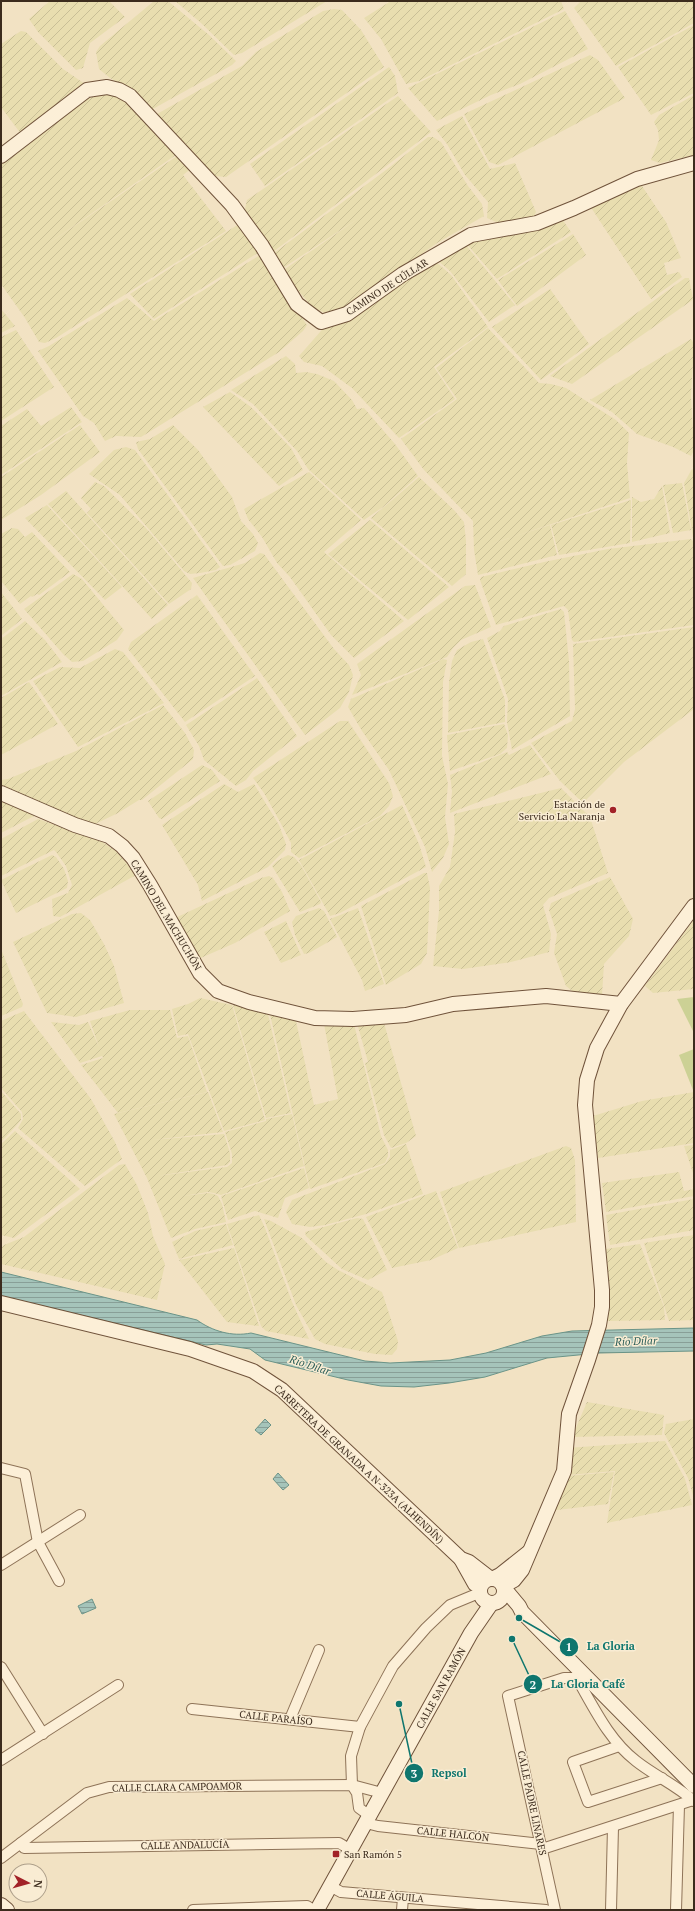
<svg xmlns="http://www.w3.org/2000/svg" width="695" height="1911" font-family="'PT Serif',serif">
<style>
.farmland{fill:url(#farmland-furrows)}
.grass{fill:#ccd195}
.water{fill:url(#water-rules);stroke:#6b9488}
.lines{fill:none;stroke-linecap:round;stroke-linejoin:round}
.street-casing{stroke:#8e7358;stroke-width:12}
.secondary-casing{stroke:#70533b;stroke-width:16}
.street{stroke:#fcefd7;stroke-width:10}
.secondary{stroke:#fcefd7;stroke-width:14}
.poi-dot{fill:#a22228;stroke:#f9ecd3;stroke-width:1.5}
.labels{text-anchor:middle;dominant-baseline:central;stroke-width:3;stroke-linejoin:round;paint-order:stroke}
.street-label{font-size:10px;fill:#3c2b1d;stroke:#f9ecd3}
.poi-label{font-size:10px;fill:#3c2b1d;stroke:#f9ecd3;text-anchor:end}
.water-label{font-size:11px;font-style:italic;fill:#2b5e58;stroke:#f9ecd3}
.leader{fill:none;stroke:#0f766e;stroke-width:1.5}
.callout-dot{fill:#0f766e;stroke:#f9ecd3;stroke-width:1.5}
.mark-label{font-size:12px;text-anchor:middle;font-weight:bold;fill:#fff}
.callout-label{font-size:11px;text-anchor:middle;font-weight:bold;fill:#0f766e;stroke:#f9ecd3;stroke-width:3;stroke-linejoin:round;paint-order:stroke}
</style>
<defs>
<pattern id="farmland-furrows" width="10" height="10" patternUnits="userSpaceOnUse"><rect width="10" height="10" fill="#e8ddaf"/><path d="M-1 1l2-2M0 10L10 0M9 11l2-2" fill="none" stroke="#c8be96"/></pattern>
<pattern id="water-rules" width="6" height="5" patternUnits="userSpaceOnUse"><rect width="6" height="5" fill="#a5c4ba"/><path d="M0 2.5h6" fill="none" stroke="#889f97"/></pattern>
</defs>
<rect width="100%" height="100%" fill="#f2e2c3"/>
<g class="farmland">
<polygon points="50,1 109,1 125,17 90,43 83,68 76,70 38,32 29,19"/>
<polygon points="154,1 168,1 209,35 236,61 232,65 151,110 121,84 110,78 99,69 96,52 100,46"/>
<polygon points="175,1 327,1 242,53 234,55 201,23"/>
<polygon points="391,1 561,1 564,9 419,81 406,84 381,39 364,18"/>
<polygon points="581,1 694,1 694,23 616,66 574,8"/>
<polygon points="334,9 342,10 361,30 384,67 226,177 214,176 157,117 157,114 242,66 256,52 323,11"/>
<polygon points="565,11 588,49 520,84 491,95 437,121 408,88"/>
<polygon points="694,25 694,93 651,115 618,67"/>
<polygon points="21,31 26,32 63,69 85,84 21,134 1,107 1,44"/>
<polygon points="590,55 598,60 625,98 498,165 489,162 464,114"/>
<polygon points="389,67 395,76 398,93 265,186 250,164"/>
<polygon points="103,90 127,98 180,152 42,248 180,154 192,168 183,175 226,231 56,338 45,343 39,342 25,318 1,284 1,161 88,92"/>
<polygon points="694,95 694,155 660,163 651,160 659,140 658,130 654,122 659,115"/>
<polygon points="398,96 431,132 273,252 244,213 247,200"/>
<polygon points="462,116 490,169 515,163 536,212 534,216 501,224 487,218 488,202 465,175 447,144 436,130"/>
<polygon points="428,137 433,137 441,142 468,186 482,204 484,216 437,243 344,310 325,313 312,307 297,289 285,269 359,218 283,268 274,253 386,170"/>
<polygon points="640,183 666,222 681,258 664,263 667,275 679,272 682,277 651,299 590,206"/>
<polygon points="562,219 571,232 497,279 466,243"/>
<polygon points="239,224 259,252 154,319 130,294"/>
<polygon points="573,234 586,255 517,306 498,280"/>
<polygon points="465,244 515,305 489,322 450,271 437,260"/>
<polygon points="260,255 307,325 303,331 279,352 141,437 116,436 105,441 94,423 83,416 38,351 49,346 127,298 154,321"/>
<polygon points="435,261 451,275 488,327 434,367 455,399 399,438 352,388 322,366 304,362 299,356 327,324"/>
<polygon points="685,278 689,278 693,299 691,301 572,384 550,376"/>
<polygon points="550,289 589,344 541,380 492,327"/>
<polygon points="1,309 15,326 1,333"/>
<polygon points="488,328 539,383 551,384 566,388 616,420 629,433 627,463 630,498 482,547 550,525 557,555 478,575 474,550 473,521 424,470 401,439 457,399 436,368"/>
<polygon points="16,330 54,387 1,421 1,337"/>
<polygon points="691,339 694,344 691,396 694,450 691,456 673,447 637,434 612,412 590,400"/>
<polygon points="286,356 295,364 296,373 306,372 317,374 334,381 352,400 357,409 364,408 395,444 418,476 383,507 364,520 308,469 297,451 253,404 231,390"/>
<polygon points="230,392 251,407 291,448 303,470 279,486 203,407"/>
<polygon points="71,407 82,422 1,475 1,426 27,409 41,426"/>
<polygon points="80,425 100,452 41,495 1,520 1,477"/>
<polygon points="173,425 198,450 232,497 241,521 253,534 258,543 255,551 230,565 223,566 138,449 136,442 150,439"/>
<polygon points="126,447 135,450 220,567 216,570 200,573 190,574 184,571 120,495 89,474 114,450"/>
<polygon points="692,469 694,471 693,537 684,483"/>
<polygon points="309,472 361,520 324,552 404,621 354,658 331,635 290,577 277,563 262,537 248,519 244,509"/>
<polygon points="419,477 454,510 464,522 466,541 466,574 452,586 371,518"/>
<polygon points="95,482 104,486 146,528 192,583 191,589 169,604 87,513 91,509 81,498"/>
<polygon points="682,483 691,530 673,533 663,485"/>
<polygon points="662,486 670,533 632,542 632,497 641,502 654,499"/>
<polygon points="66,491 168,605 152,619 48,504"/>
<polygon points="631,500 630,543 559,555 551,525"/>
<polygon points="47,505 122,587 105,600 25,518"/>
<polygon points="370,520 449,587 408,620 328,554"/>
<polygon points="12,528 18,529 25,537 32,532 70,572 39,595 37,594 32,597 31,596 20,604 1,581 1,534"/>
<polygon points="691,539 694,542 694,625 574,642 572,640 568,610 564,606 496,625 480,580 481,577 544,562 608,549"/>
<polygon points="260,553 264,554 334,649 349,665 353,675 349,692 340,708 305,735 193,578 245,563"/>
<polygon points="73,574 82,579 124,630 117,640 83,661 72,662 63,654 24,609"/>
<polygon points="475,585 491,627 461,640 453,648 447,657 352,695 361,675 357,664 465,586"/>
<polygon points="1,592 22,619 1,636"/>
<polygon points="197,595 255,676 185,722 128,649 131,642"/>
<polygon points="561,609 564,612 569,661 570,716 512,750 507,722 508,699 487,638 500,631 504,626"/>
<polygon points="25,621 45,640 62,662 1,696 1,639"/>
<polygon points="694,627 694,709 624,762 583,803 560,781 531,743 572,721 575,709 573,644"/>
<polygon points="483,639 505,700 505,722 448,733 449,682 452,661 457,650 471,642"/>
<polygon points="115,649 123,652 164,703 78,747 33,681 60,667 80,668"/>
<polygon points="443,659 447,660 443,682 442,756 448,784 445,817 449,844 443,858 432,872 425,847 389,770 362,731 348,707 351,699"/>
<polygon points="257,678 297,736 253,771 246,780 236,786 204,760 199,746 186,725"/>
<polygon points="29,682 58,724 1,755 1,698"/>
<polygon points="163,705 185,733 194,750 193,759 142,800 139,800 118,813 93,825 1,789 1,780 8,779 76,751"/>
<polygon points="340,721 348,721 389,783 393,796 389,806 380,816 299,858 291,852 291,843 279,820 264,793 253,778"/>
<polygon points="504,724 508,735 507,748 500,754 450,771 447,735"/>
<polygon points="530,745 551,774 450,813 452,791 450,775 507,752 509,755"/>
<polygon points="202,765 212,770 220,781 162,819 159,818 148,801"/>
<polygon points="224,784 238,792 254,784 279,825 286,844 285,850 268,867 202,901 198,885 162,825"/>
<polygon points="561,788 590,817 608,873 549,898 543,905 551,934 549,952 511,962 463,969 433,966 439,911 439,886 450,867 455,832 454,814"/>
<polygon points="1,799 36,815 1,833"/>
<polygon points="402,805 419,844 426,867 340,913 330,916 299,860"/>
<polygon points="38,819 101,841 117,852 136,875 60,917 53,916 52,899 68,893 72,885 66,866 56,852 54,850 1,876 1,839"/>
<polygon points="52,855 56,857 64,869 68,881 67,888 16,913 1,880"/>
<polygon points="288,855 294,857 301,865 321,902 320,904 300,912 272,866 277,861"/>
<polygon points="424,873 427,873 430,888 427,953 421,964 386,985 361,906"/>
<polygon points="269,876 273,878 282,892 290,911 235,943 196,960 173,919 261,878"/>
<polygon points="610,877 633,919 629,936 604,964 602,995 576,994 566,986 554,953 557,934 549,910 551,903"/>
<polygon points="319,908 324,911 337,937 309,953 304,954 295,935 292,922 296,916"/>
<polygon points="358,908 384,984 365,991 362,980 330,919"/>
<polygon points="81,913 90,920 104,944 114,966 124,1003 76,1017 47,1013 13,942 72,914"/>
<polygon points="694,920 694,989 653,993 645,986"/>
<polygon points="286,921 301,955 281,963 264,932"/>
<polygon points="1,949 23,1004 22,1007 1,1016"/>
<polygon points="200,998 232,1005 265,1120 224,1131 188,1034 178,1036 172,1009 188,1004"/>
<polygon points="236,1002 267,1010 291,1113 266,1118 233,1005"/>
<polygon points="130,1010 170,1010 177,1038 188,1036 207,1092 118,1113 81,1065 103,1058 102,1056 80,1063 51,1022 79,1025 88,1022 99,1047 90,1021"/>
<polygon points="269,1010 291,1015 293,1021 296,1021 314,1105 338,1099 324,1024 354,1024 381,1136 388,1150 388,1156 385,1163 310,1189"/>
<polygon points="24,1011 91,1099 115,1142 122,1159 85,1186 18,1128 23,1119 22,1112 1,1088 1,1021"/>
<polygon points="357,1023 384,1023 416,1136 406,1143 391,1148 384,1135 365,1063 368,1062"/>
<polygon points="1,1091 21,1114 21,1120 16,1126 2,1141"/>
<polygon points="208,1092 223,1132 152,1140 224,1134 230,1153 230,1162 227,1165 157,1176 227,1167 232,1163 232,1154 225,1132 266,1121 266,1119 292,1114 304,1166 221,1195 214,1193 208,1192 183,1196 208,1193 214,1194 218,1196 222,1204 226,1222 195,1229 171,1238 147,1178 114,1114"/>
<polygon points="694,1092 694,1143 598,1158 593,1116 642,1101"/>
<polygon points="15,1131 80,1189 14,1238 1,1235 1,1144"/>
<polygon points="406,1144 423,1194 366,1214 325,1225 310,1227 292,1224 286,1212 292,1200 385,1164 390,1157 390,1150"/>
<polygon points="694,1145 694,1176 684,1146"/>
<polygon points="566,1146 571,1148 575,1160 576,1222 459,1248 440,1192"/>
<polygon points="125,1164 137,1185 148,1213 153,1236 165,1264 157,1300 1,1264 1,1248 4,1245 24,1237 119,1165"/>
<polygon points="304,1168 309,1188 285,1198 278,1218 255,1211 228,1220 221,1196"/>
<polygon points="679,1172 684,1191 694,1189 694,1196 606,1212 602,1183"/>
<polygon points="436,1191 458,1248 431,1260 392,1268 366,1217"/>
<polygon points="694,1199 694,1230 610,1245 606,1215"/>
<polygon points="259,1215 265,1228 292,1302 309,1339 266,1331 261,1326 227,1224"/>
<polygon points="357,1218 363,1219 387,1270 368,1280 342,1269 306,1236 305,1232"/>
<polygon points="264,1219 271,1221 302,1238 326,1262 338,1270 382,1292 398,1341 397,1349 392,1355 375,1354 325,1344 315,1339 296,1305"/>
<polygon points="226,1224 233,1245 179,1259 172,1242 195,1231"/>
<polygon points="694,1235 694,1320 669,1321 644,1243"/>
<polygon points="640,1244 664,1307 665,1320 607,1321 610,1291 606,1249"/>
<polygon points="234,1248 259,1326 227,1322 179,1260"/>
<polygon points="587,1402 664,1415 662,1435 572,1437"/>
<polygon points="694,1419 694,1499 688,1478 664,1433 666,1424"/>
<polygon points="665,1441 685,1479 692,1505 607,1523 615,1471 556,1476 567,1448"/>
<polygon points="614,1472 608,1504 540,1512 555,1477"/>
</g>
<g class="grass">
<polygon points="694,997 694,1033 677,999"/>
<polygon points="694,1049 694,1090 693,1090 679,1055"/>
</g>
<g class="water">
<path d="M 1,1272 L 197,1320 C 212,1331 232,1337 251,1333 L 365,1361 L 390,1363 L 450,1360 L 486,1353 L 542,1336 L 572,1331 L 694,1328 L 694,1351 L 599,1353 L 547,1358 L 485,1377 L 449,1383 L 414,1387 L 381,1386 L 348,1380 L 265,1360 L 250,1349 L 217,1344 L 206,1345 L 1,1296 Z"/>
<polygon points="265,1419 271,1425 261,1435 255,1430"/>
<polygon points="278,1473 289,1485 283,1490 273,1479"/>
<polygon points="92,1599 96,1608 82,1614 78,1606"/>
</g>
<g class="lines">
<g class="street-casing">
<g id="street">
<polyline points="1,1468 25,1474 38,1542 59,1581"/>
<polyline points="1,1565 80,1515"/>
<polyline points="1,1667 43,1734"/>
<polyline points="192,1709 360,1727"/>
<polyline points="290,1719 319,1650"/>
<polyline points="619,1746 573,1762 588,1802 662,1778"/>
<polyline points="1,1760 118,1685"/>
<polyline points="352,1785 351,1756 360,1727 393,1666 426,1628 450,1605 479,1593"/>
<polyline points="352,1785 357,1793 359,1808 370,1816"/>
<polyline points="366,1823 378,1826 541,1844"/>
<polyline points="21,1843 24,1848 339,1843 351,1850"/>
<polyline points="542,1849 693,1800"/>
<polyline points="1,1858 87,1793 109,1787 352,1785 382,1793"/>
<polyline points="330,1886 341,1892 546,1910"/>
<polyline points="193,1910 307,1906 313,1910"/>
<polyline points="402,1910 403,1898"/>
<path d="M 555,1910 L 508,1696 L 564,1678 L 574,1678 L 579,1682 C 595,1710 610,1741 636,1761 C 655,1776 676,1785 694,1801"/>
<polyline points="611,1910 613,1827"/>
<polyline points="676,1910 679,1805"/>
</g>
</g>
<g class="secondary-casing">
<g id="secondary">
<polyline points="1,156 87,90 107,87 119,90 130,96 232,205 262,246 297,304 321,322 347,314 403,274 471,235 537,223 574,208 637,179 694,163"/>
<polyline points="1,793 75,825 109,836 122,846 133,858 150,885 200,973 218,991 249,1002 315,1018 353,1019 406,1015 453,1004 546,996 621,1004"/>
<polyline points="1,1303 190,1349 253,1371 282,1390 461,1559 469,1562 491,1579"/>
<polyline points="461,1559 475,1584 480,1587"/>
<circle cx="492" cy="1591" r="12"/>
<polyline points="492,1579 500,1575 529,1552"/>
<polyline points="503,1586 514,1580 522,1570 564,1471 569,1414 588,1360 599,1325 602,1307 602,1290 585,1105 587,1080 597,1048 621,1004 694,906"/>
<polyline points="504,1588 519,1606 522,1612 694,1786"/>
<polyline points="1,1905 7,1910"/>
<polyline points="317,1910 471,1633 491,1604"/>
</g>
</g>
<use href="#street" class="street"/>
<use href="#secondary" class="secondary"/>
</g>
<g class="poi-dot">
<circle cx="613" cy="810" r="4"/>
<rect x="332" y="1850" width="8" height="8" rx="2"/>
</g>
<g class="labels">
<g class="street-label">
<text transform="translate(387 287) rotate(-33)">CAMINO DE CÚLLAR</text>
<text transform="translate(166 915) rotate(59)">CAMINO DEL MACHUCHÓN</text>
<text transform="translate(359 1464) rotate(43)">CARRETERA DE GRANADA A N-323A (ALHENDÍN)</text>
<text transform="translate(441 1688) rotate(-61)">CALLE SAN RAMÓN</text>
<text transform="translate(276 1718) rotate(6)">CALLE PARAÍSO</text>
<text transform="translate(177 1787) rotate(-1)">CALLE CLARA CAMPOAMOR</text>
<text transform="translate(532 1803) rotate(78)">CALLE PADRE LINARES</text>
<text transform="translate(453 1834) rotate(6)">CALLE HALCÓN</text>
<text transform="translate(185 1845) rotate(-1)">CALLE ANDALUCÍA</text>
<text transform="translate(390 1896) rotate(5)">CALLE ÁGUILA</text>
</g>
<g class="poi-label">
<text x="605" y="804">Estación de<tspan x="605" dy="12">Servicio La Naranja</tspan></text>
<text x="344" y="1854" text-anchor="start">San Ramón 5</text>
</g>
<g class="water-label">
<text transform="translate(636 1341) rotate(-2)">Río Dílar</text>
<text transform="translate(310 1365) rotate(18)">Río Dílar</text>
</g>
</g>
<path class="leader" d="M519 1618L569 1647M512 1639L533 1684M399 1704L414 1773"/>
<g class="callout-dot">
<circle cx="519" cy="1618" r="4"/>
<circle cx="512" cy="1639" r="4"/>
<circle cx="399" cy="1704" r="4"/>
<circle cx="569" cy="1647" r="10"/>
<circle cx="533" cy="1684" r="10"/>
<circle cx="414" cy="1773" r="10"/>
</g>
<g class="mark-label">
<text x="569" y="1651">1</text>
<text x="533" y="1689">2</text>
<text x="414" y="1778">3</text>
</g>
<g class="callout-label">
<text x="611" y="1650">La Gloria</text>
<text x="588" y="1688">La Gloria Café</text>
<text x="449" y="1777">Repsol</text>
</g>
<rect width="695" height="1911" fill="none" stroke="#3c2b1d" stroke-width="4"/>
<g transform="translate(28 1883) rotate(96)"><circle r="19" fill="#f9ecd3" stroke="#ad9f8a"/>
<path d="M0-3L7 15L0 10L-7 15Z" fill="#a22228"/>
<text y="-6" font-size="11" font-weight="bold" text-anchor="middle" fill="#3c2b1d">N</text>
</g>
</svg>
